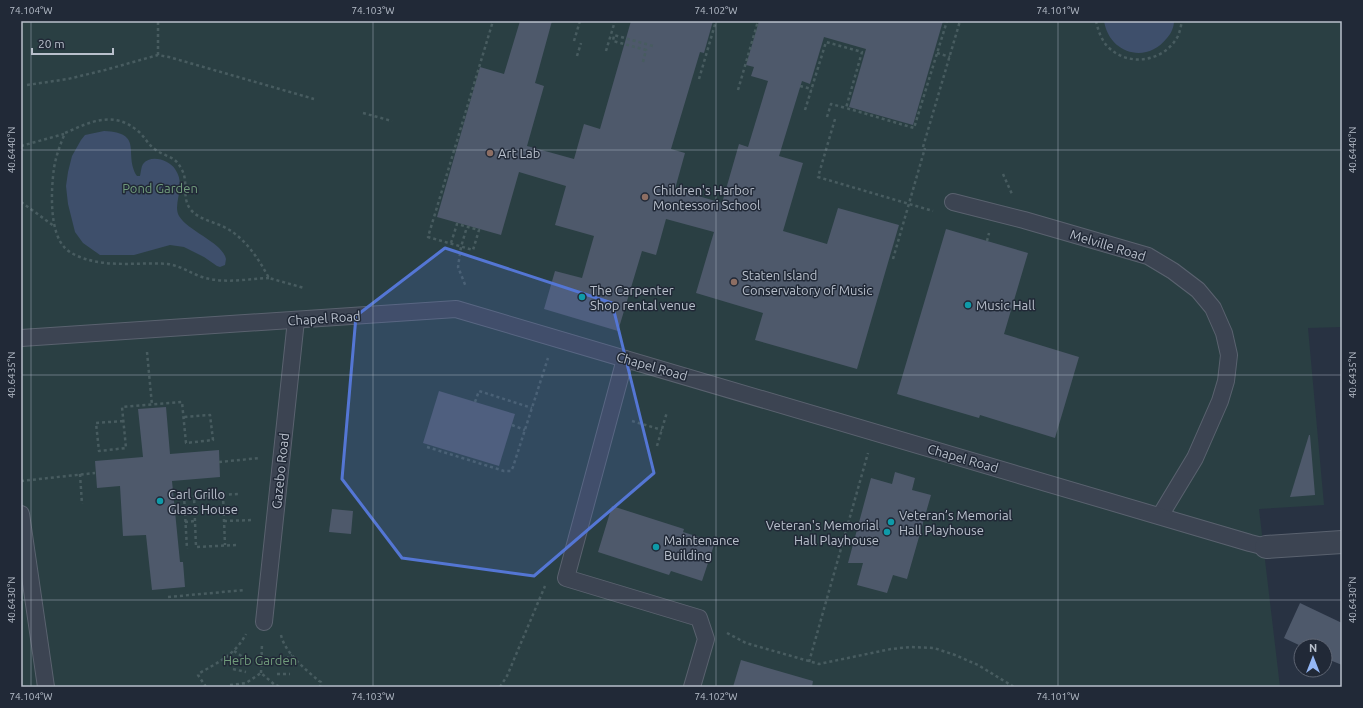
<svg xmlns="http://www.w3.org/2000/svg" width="1363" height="708" font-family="Ubuntu,sans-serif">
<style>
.green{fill:#2a3f43}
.water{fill:#3e4f6b}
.building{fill:#4e596b}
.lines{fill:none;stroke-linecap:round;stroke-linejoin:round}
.lane-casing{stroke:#5a626f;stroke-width:18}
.street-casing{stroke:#5a626f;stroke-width:24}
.path{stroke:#485c60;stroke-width:2.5;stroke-dasharray:3 3;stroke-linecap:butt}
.lane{stroke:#3c4452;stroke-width:16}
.street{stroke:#3c4452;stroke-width:22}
.marked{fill:#5476d4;fill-opacity:0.2;stroke:#5476d4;stroke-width:3;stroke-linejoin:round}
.ticks{fill:none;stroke:#b9c0cc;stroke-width:1;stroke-opacity:0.45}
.education-dot{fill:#8d6e63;stroke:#212937;stroke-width:1.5}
.culture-dot{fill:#0f9aa8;stroke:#212937;stroke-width:1.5}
.labels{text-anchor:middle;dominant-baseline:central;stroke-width:3;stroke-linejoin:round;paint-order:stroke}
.poi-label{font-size:13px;fill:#b9c0cc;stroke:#212937;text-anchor:start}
.park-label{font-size:13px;fill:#719c7c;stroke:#212937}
.street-label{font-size:13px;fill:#b9c0cc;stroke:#212937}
.neatline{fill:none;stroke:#b9c0cc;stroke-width:1.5}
.ticks-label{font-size:10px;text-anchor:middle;fill:#b9c0cc}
</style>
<rect width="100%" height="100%" fill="#283242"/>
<polygon class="green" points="21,21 1342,21 1342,327 1308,328 1324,505 1259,509 1280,687 21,687"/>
<g class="water">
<path d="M 1104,21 L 1174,21 C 1174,27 1171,34 1167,38 C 1146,65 1109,53 1104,21 Z"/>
<path d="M 104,131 C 145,133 123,154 137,176 L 140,176 C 141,172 141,167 143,164 C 151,154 169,160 175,169 C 187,186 172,203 179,216 C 188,231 223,243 226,259 L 225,265 L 220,267 L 217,266 L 204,257 L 184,247 L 170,245 L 134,255 L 100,255 L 83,243 L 75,232 L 68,204 L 66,186 L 68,172 L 72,156 L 81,140 L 85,135 Z"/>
</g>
<g class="building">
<polygon points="520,21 552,21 535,83 544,86 527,146 574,159 584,124 600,129 631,21 713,21 704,53 700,52 671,149 685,153 675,189 722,203 739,144 748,147 768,81 751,76 754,67 746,65 759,21 943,21 913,125 849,107 866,49 824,37 810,84 802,81 779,156 803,163 783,231 827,244 838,208 899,225 857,369 755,340 763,313 696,293 714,232 666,219 656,255 642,251 618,331 544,309 555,271 582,278 594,236 555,225 566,186 519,172 501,235 437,217 480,67 504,74"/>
<polygon points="946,229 1028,253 1004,334 1079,357 1055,438 980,415 979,418 897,394"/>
<polygon points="439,391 515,414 499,466 423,443"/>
<polygon points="166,407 170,454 219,450 220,477 172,481 180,562 183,562 185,587 152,590 146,535 123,536 120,486 97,488 95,461 143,457 138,409"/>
<polygon points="1309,435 1310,435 1315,495 1290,497"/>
<polygon points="895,472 915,478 912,490 931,495 907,579 893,575 887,593 857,585 863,563 848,563 871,478 892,484"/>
<polygon points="612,506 684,529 683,532 715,542 702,581 671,571 669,575 598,552"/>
<polygon points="332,509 353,511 351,534 329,532"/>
<polygon points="1300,603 1342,623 1342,665 1325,658 1325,646 1301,646 1284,638"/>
<polygon points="741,660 813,681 812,687 733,687"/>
</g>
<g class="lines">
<g class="lane-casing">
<g id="lane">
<polyline points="953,202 1024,220 1148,256 1173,271 1198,290 1213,308 1224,333 1229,355 1226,381 1220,401 1195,458 1160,516"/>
<polyline points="21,338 456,309 1250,543 1266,547"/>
<polyline points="625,359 566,578 699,618 706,639 692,687"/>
<polyline points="21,514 46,687"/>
<polyline points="264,622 296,320"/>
</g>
</g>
<g class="street-casing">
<polyline id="street" points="1266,547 1342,542"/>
</g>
<g class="path">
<path d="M 1096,21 C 1098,30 1101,39 1107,46 C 1128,68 1164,62 1178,36 C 1180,31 1181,26 1182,21"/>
<polyline points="574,41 580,21"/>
<polyline points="606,51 615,21"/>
<polyline points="937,53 950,57"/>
<polyline points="158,55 158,21"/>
<polyline points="577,56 581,43"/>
<polyline points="643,62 646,50 613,41 614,35 653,46"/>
<polyline points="699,79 716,21"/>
<polyline points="27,85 68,79 105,70 158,55 169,57 314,99"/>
<polyline points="800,86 812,89"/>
<polyline points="738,90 758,21"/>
<polyline points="805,110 826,42 862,52 846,108 914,128 947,21"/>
<polyline points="363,113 392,121"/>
<polyline points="827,117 831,104 846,108"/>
<polyline points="835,119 818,177 933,211"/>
<polyline points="21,146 64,134"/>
<polyline points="923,147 960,21"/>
<polyline points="1003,174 1012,194"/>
<polyline points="21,202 54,226"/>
<polyline points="466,230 461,247 458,267 466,287"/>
<polyline points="987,241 989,233"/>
<polyline points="451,243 457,224 479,230 473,250 428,237 493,21"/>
<polyline points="893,259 925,148"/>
<path d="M 269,278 C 247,279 224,284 202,277 C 190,273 181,266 168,264 C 142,262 115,267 89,260 C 81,258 71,254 65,248 C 49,232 51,190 54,168 C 56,156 60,145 65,133 C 90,122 113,110 138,131 C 145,137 148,145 156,150 C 167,158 175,155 182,170 C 189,183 181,198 191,210 C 200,220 215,222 226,228 C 246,239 258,258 269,278 L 304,288"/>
<polyline points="147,352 152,405"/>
<polyline points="475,402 479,391 532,408"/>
<polyline points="123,421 96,423 99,451 126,448 122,407 182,402 186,443 213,440 210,415 184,417"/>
<polyline points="632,421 662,430"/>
<polyline points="512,425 525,430"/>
<polyline points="657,446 667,412"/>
<polyline points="427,447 504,471 511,471 513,467 548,358"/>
<polyline points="219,462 260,458"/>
<polyline points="80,474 82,504"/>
<polyline points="21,481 95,473"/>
<polyline points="184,495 187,549"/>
<polyline points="223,495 225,545"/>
<polyline points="224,521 253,520"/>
<polyline points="185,522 195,521"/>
<polyline points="236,545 196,547 194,496 240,494"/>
<polyline points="168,597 245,590"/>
<polyline points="727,633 746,643 819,664 891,649 911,647 934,648 955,655 978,665 1014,687"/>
<path d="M 281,635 C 285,653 305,669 319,681 L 321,682 L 320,687"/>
<polyline points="234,651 249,661"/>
<polyline points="809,662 868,453"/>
<polyline points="275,663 284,660 292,655"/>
<polyline points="233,669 246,672"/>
<polyline points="261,673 262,643"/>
<polyline points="277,674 290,674"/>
<polyline points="230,685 246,683 261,673 275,685 281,687"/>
<path d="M 206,687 L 198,675 L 198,674 C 217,663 235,655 246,634"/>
<polyline points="500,687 507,676 545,586"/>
</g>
<use href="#lane" class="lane"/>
<use href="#street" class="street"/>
</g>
<path class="marked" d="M 445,248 L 612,303 L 654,473 L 534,576 L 402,558 L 342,479 L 356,316 Z"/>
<path class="ticks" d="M 31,21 L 31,687M 373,21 L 373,687M 716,21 L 716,687M 1058,21 L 1058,687M 21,150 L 1342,150M 21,375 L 1342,375M 21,600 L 1342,600"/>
<g class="education-dot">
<circle cx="490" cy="153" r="4"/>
<circle cx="645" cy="197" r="4"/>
<circle cx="734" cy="282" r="4"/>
</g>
<g class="culture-dot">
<circle cx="582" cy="297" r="4"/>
<circle cx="968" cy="305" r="4"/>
<circle cx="160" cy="501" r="4"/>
<circle cx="891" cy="522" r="4"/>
<circle cx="887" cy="532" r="4"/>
<circle cx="656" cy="547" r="4"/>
</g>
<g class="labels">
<g class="poi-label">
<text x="498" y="153">Art Lab</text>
<text x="653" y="190">Children's Harbor<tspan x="653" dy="15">Montessori School</tspan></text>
<text x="742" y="275">Staten Island<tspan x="742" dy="15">Conservatory of Music</tspan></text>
<text x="590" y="290">The Carpenter<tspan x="590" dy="15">Shop rental venue</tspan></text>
<text x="976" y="305">Music Hall</text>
<text x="168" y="494">Carl Grillo<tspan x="168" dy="15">Glass House</tspan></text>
<text x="899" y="515">Veteran’s Memorial<tspan x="899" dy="15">Hall Playhouse</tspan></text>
<text x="879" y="525" text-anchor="end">Veteran's Memorial<tspan x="879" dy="15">Hall Playhouse</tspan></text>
<text x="664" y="540">Maintenance<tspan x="664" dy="15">Building</tspan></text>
</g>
<g class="park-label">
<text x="160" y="188">Pond Garden</text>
<text x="260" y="660">Herb Garden</text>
</g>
<g class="street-label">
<text transform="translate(1108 245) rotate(17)">Melville Road</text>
<text transform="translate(324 318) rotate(-4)">Chapel Road</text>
<text transform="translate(652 366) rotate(16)">Chapel Road</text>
<text transform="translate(963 458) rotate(16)">Chapel Road</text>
<text transform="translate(280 471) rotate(-84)">Gazebo Road</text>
</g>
</g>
<rect width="1363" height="708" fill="none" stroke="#212937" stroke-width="44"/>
<g transform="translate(1313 658)"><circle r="19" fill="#212937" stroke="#5e6573"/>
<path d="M0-3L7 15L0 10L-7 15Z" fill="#94b7f6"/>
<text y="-6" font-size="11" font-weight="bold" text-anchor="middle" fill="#b9c0cc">N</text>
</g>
<path d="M32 48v6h81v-6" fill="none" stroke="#b9c0cc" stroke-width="2"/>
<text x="38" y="48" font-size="12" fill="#b9c0cc" stroke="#212937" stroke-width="3" paint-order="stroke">20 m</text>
<rect x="22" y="22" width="1319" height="664" class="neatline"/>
<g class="ticks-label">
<text x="31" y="14">74.104°W</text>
<text x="373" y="14">74.103°W</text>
<text x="716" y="14">74.102°W</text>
<text x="1058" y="14">74.101°W</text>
<text transform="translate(11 150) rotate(-90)" y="4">40.6440°N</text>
<text transform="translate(1352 150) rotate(-90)" y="4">40.6440°N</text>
<text transform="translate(11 375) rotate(-90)" y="4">40.6435°N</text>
<text transform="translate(1352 375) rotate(-90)" y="4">40.6435°N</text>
<text transform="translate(11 600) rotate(-90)" y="4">40.6430°N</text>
<text transform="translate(1352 600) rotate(-90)" y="4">40.6430°N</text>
<text x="31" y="700">74.104°W</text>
<text x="373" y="700">74.103°W</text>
<text x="716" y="700">74.102°W</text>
<text x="1058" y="700">74.101°W</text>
</g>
</svg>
